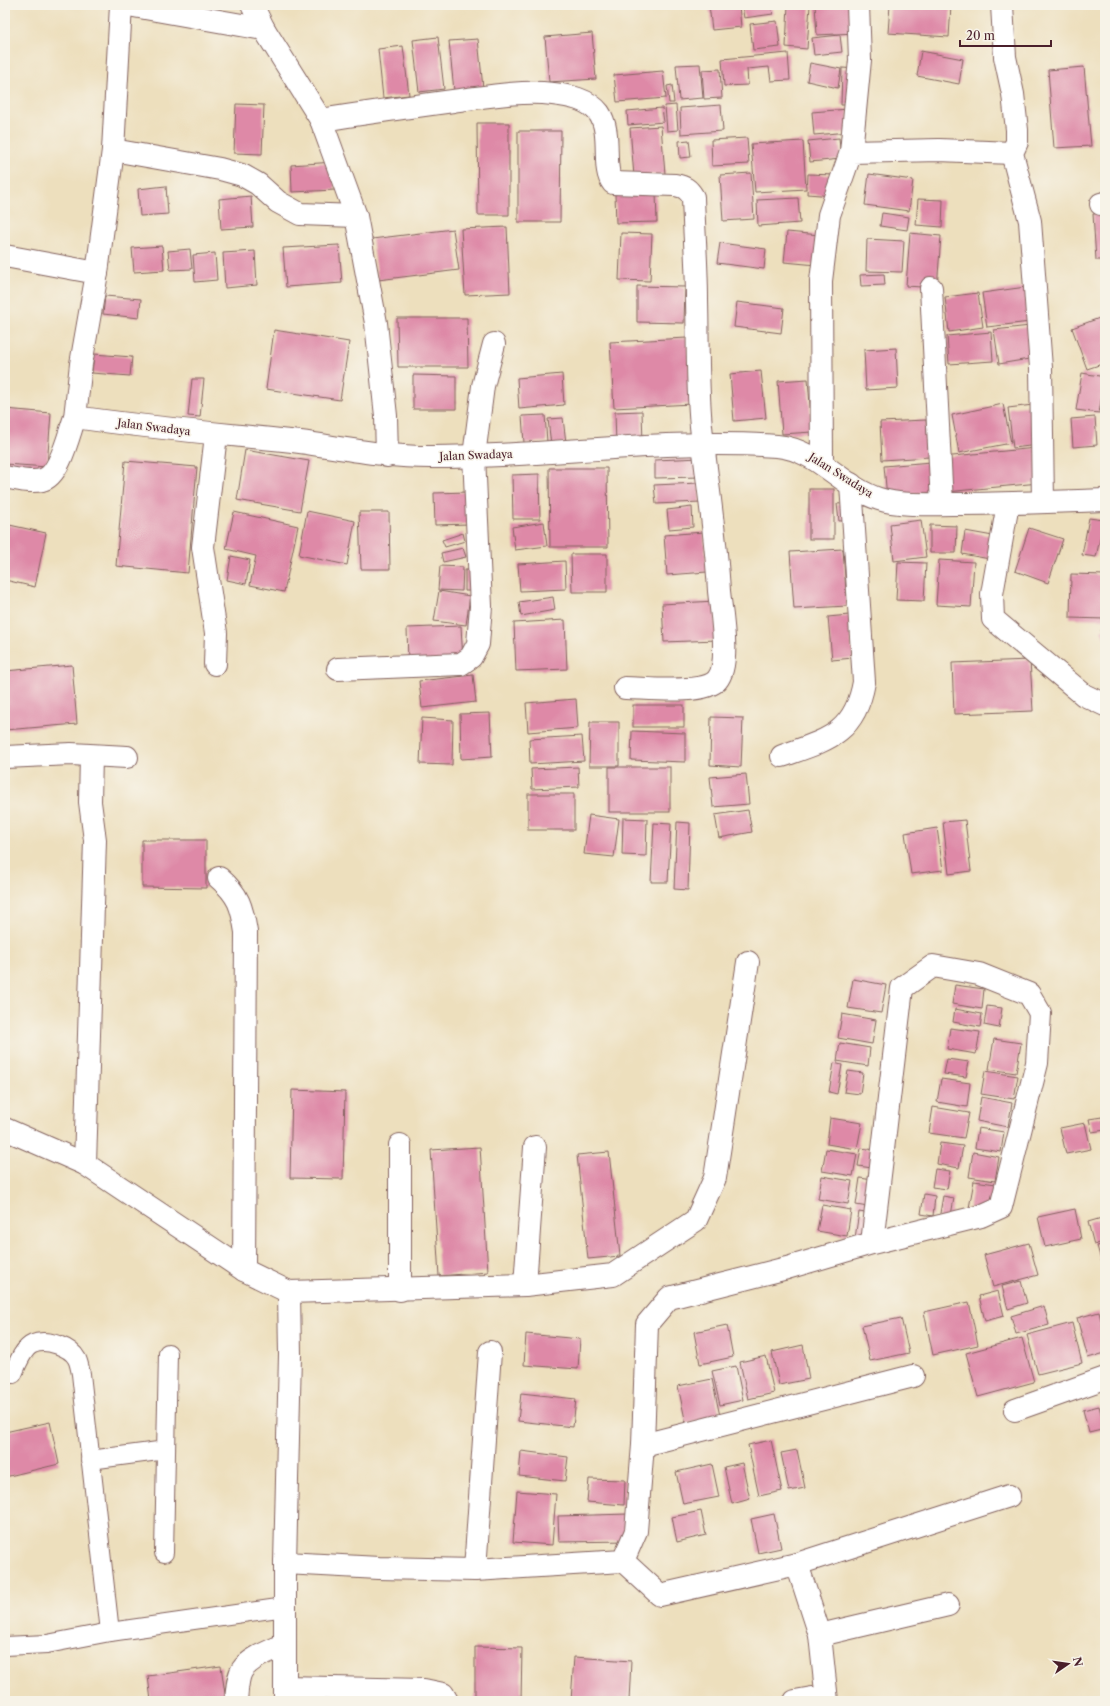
<svg xmlns="http://www.w3.org/2000/svg" width="1110" height="1706" font-family="'Libre Caslon Text',serif">
<style>
.building{fill:#de89a7}
.lines{fill:none;stroke-linecap:round;stroke-linejoin:round}
.lane-casing{stroke:#83625e;stroke-width:20}
.street-casing{stroke:#83625e;stroke-width:24}
.lane{stroke:#fff;stroke-width:18}
.street{stroke:#fff;stroke-width:22}
.labels{text-anchor:middle;dominant-baseline:central;stroke-width:3;stroke-linejoin:round;paint-order:stroke}
.street-label{font-size:11px;fill:#4a1f2b;stroke:#f7f3e8}
</style>
<rect width="100%" height="100%" fill="#f7f3e8"/>
<filter id="ink" filterUnits="userSpaceOnUse"><feTurbulence type="fractalNoise" baseFrequency=".025" numOctaves="2"/><feDisplacementMap in="SourceGraphic" scale="8" xChannelSelector="R" yChannelSelector="G"/><feConvolveMatrix kernelMatrix="1 2 1 2 8 2 1 2 1" color-interpolation-filters="sRGB"/></filter>
<filter id="wash" filterUnits="userSpaceOnUse"><feTurbulence type="fractalNoise" baseFrequency=".012" numOctaves="4" result="noise"/><feDisplacementMap in="SourceGraphic" scale="16" xChannelSelector="R" yChannelSelector="G"/><feGaussianBlur stdDeviation="0.9" result="paint"/><feColorMatrix in="noise" values="0 0 0 0 0 0 0 0 0 0 0 0 0 0 0 0 0 1.4 0 .05"/><feComposite in="paint" operator="in"/></filter>
<g filter="url(#wash)">
<rect width="100%" height="100%" fill="#eddfbd"/>
<g id="blocks">
<g class="building">
<polygon points="709,5 739,5 741,27 712,30"/>
<polygon points="742,5 771,5 773,14 744,18"/>
<polygon points="788,5 810,5 807,49 786,47"/>
<polygon points="815,5 853,5 855,33 817,35"/>
<polygon points="890,5 951,5 949,37 888,33"/>
<polygon points="777,21 780,47 753,50 750,24"/>
<polygon points="592,33 596,79 549,82 545,37"/>
<polygon points="840,35 842,52 814,55 812,38"/>
<polygon points="438,37 444,89 419,92 413,40"/>
<polygon points="478,39 483,88 454,91 449,41"/>
<polygon points="403,46 409,95 383,98 378,49"/>
<polygon points="921,51 963,59 959,84 917,76"/>
<polygon points="788,53 790,80 771,81 769,67 747,69 748,85 724,86 722,59"/>
<polygon points="810,63 841,69 838,88 807,81"/>
<polygon points="700,64 703,98 679,100 676,65"/>
<polygon points="1084,67 1091,146 1054,148 1048,70"/>
<polygon points="842,68 857,69 855,105 841,105"/>
<polygon points="720,69 722,98 704,99 702,70"/>
<polygon points="663,71 666,98 617,102 614,75"/>
<polygon points="672,85 674,103 669,103 667,86"/>
<polygon points="236,104 264,105 262,154 234,153"/>
<polygon points="676,105 678,130 667,131 665,106"/>
<polygon points="721,105 723,131 681,134 680,108"/>
<polygon points="662,108 664,122 628,125 627,111"/>
<polygon points="848,109 849,132 814,135 812,112"/>
<polygon points="477,123 509,123 509,215 478,215"/>
<polygon points="661,126 665,174 634,176 630,128"/>
<polygon points="518,131 561,131 560,222 518,222"/>
<polygon points="747,138 749,164 712,166 711,140"/>
<polygon points="839,138 841,159 810,162 808,141"/>
<polygon points="689,140 691,157 680,158 679,141"/>
<polygon points="803,141 806,189 755,192 751,144"/>
<polygon points="334,162 335,190 292,192 291,165"/>
<polygon points="751,173 754,219 723,221 720,175"/>
<polygon points="808,174 834,175 833,196 807,194"/>
<polygon points="869,174 913,180 909,211 865,205"/>
<polygon points="166,186 168,214 140,216 138,189"/>
<polygon points="656,193 657,222 616,223 615,194"/>
<polygon points="251,196 253,227 221,229 219,199"/>
<polygon points="798,198 800,223 758,226 757,200"/>
<polygon points="918,199 943,200 942,227 916,225"/>
<polygon points="882,213 909,217 907,230 880,226"/>
<polygon points="1105,213 1105,260 1096,260 1093,214"/>
<polygon points="507,227 510,293 465,295 461,229"/>
<polygon points="453,229 459,270 378,280 372,239"/>
<polygon points="787,232 820,235 817,265 784,262"/>
<polygon points="621,233 652,234 650,281 619,280"/>
<polygon points="910,233 941,236 937,288 906,286"/>
<polygon points="867,239 904,241 902,272 866,271"/>
<polygon points="720,243 766,249 764,269 717,263"/>
<polygon points="339,245 342,283 286,287 283,248"/>
<polygon points="162,246 164,270 134,272 132,248"/>
<polygon points="190,249 192,269 170,270 168,251"/>
<polygon points="255,251 257,285 225,288 223,253"/>
<polygon points="215,253 217,280 195,282 193,255"/>
<polygon points="884,274 885,285 861,286 860,275"/>
<polygon points="637,286 685,287 684,323 637,322"/>
<polygon points="1026,287 1030,322 987,327 982,293"/>
<polygon points="978,293 983,327 949,332 945,297"/>
<polygon points="105,296 141,299 139,318 103,314"/>
<polygon points="737,302 784,308 781,333 734,327"/>
<polygon points="1105,316 1105,363 1087,369 1072,328"/>
<polygon points="397,318 467,318 468,367 398,367"/>
<polygon points="1030,326 1035,358 999,364 994,330"/>
<polygon points="274,330 349,342 340,400 266,389"/>
<polygon points="991,332 993,361 949,364 947,336"/>
<polygon points="687,338 692,404 614,408 610,342"/>
<polygon points="896,348 898,388 866,390 864,350"/>
<polygon points="94,354 132,357 130,376 92,373"/>
<polygon points="761,371 766,418 734,421 730,374"/>
<polygon points="1082,373 1105,377 1099,413 1076,410"/>
<polygon points="562,374 564,405 519,409 517,378"/>
<polygon points="413,375 456,376 456,409 413,409"/>
<polygon points="192,379 204,379 200,417 188,416"/>
<polygon points="808,379 812,432 782,434 778,381"/>
<polygon points="1003,404 1011,443 959,453 952,415"/>
<polygon points="1033,405 1038,445 1013,448 1008,408"/>
<polygon points="5,409 51,413 47,467 5,464"/>
<polygon points="642,411 643,444 616,445 615,412"/>
<polygon points="545,415 547,442 524,443 522,416"/>
<polygon points="1095,417 1097,445 1073,447 1071,419"/>
<polygon points="563,418 566,443 551,445 548,419"/>
<polygon points="926,420 929,457 882,460 880,422"/>
<polygon points="1036,448 1039,483 946,492 942,457"/>
<polygon points="245,450 309,461 300,511 237,500"/>
<polygon points="701,458 701,477 655,478 655,460"/>
<polygon points="125,461 197,467 188,573 116,566"/>
<polygon points="931,462 934,492 887,497 884,466"/>
<polygon points="549,468 607,468 608,547 550,547"/>
<polygon points="539,474 540,519 513,519 512,475"/>
<polygon points="699,483 700,502 656,504 654,485"/>
<rect x="809" y="489" width="25" height="50"/>
<polygon points="468,492 469,524 435,525 434,493"/>
<polygon points="849,503 851,520 839,521 837,504"/>
<polygon points="692,507 693,527 669,529 667,510"/>
<polygon points="307,511 355,521 347,565 299,555"/>
<polygon points="234,512 298,526 284,592 250,585 256,556 226,549"/>
<polygon points="359,512 389,512 390,569 361,569"/>
<polygon points="1089,518 1104,520 1096,557 1082,555"/>
<polygon points="921,520 926,557 894,561 890,524"/>
<polygon points="544,522 547,546 515,550 512,527"/>
<polygon points="5,524 46,533 35,587 5,580"/>
<polygon points="930,525 957,526 956,553 930,553"/>
<polygon points="1029,528 1063,539 1048,583 1015,571"/>
<polygon points="965,531 993,536 990,559 962,554"/>
<polygon points="704,532 707,572 667,575 664,535"/>
<polygon points="463,533 465,541 445,547 442,540"/>
<polygon points="463,548 466,557 443,562 441,553"/>
<polygon points="843,549 847,606 794,609 790,552"/>
<polygon points="571,554 607,554 607,592 572,592"/>
<polygon points="231,556 250,560 246,584 227,580"/>
<polygon points="939,560 974,562 971,607 936,605"/>
<polygon points="565,561 566,589 520,591 518,564"/>
<polygon points="898,562 926,563 924,601 896,600"/>
<polygon points="440,566 463,567 462,591 438,590"/>
<polygon points="465,570 478,570 479,591 465,591"/>
<polygon points="1071,574 1105,575 1105,619 1070,618"/>
<polygon points="439,591 470,596 466,625 434,621"/>
<polygon points="553,597 555,610 521,616 519,602"/>
<polygon points="715,601 717,640 664,642 662,604"/>
<polygon points="849,615 853,658 832,660 828,617"/>
<polygon points="565,620 567,669 516,671 514,623"/>
<polygon points="461,626 463,661 408,662 407,628"/>
<polygon points="1105,628 1105,640 1101,630"/>
<polygon points="1030,660 1033,711 954,714 952,663"/>
<polygon points="72,665 77,724 5,730 5,671"/>
<polygon points="473,675 476,702 422,708 419,681"/>
<polygon points="576,699 578,728 528,732 526,703"/>
<rect x="633" y="705" width="51" height="22"/>
<polygon points="490,713 492,757 461,759 460,714"/>
<polygon points="711,717 743,718 741,767 710,765"/>
<polygon points="422,718 453,720 452,765 420,764"/>
<polygon points="590,722 619,722 619,766 589,766"/>
<polygon points="632,731 685,733 685,762 631,760"/>
<polygon points="582,736 584,761 530,764 529,739"/>
<polygon points="578,767 579,787 532,789 531,769"/>
<rect x="609" y="767" width="61" height="45"/>
<polygon points="746,774 749,804 713,807 710,777"/>
<rect x="528" y="794" width="46" height="36"/>
<polygon points="748,810 752,832 719,838 715,815"/>
<polygon points="589,815 619,819 614,857 584,854"/>
<polygon points="623,818 647,819 646,856 622,855"/>
<polygon points="965,820 971,871 949,874 943,822"/>
<polygon points="677,822 690,823 688,890 674,889"/>
<polygon points="654,823 671,824 668,882 651,882"/>
<polygon points="937,828 943,870 911,874 905,833"/>
<polygon points="142,840 206,840 206,888 142,887"/>
<polygon points="853,979 886,985 881,1013 848,1008"/>
<polygon points="955,985 984,989 982,1009 952,1004"/>
<polygon points="987,1006 1002,1008 999,1028 984,1025"/>
<polygon points="955,1009 982,1014 980,1027 953,1022"/>
<polygon points="842,1014 876,1020 872,1044 838,1038"/>
<polygon points="950,1028 980,1032 976,1054 947,1049"/>
<polygon points="994,1039 1021,1043 1016,1073 989,1069"/>
<polygon points="840,1043 870,1048 868,1066 837,1061"/>
<polygon points="947,1059 969,1062 966,1077 944,1074"/>
<polygon points="834,1063 842,1065 837,1094 829,1092"/>
<polygon points="848,1071 863,1073 860,1094 844,1092"/>
<polygon points="985,1071 1018,1076 1014,1099 981,1094"/>
<polygon points="941,1079 970,1083 967,1107 937,1102"/>
<polygon points="292,1090 345,1092 343,1179 290,1178"/>
<polygon points="981,1097 1012,1103 1008,1127 977,1121"/>
<polygon points="933,1107 969,1113 964,1138 929,1133"/>
<polygon points="1102,1117 1105,1130 1092,1132 1089,1119"/>
<polygon points="830,1118 862,1123 857,1149 827,1144"/>
<polygon points="1085,1123 1091,1149 1066,1154 1060,1128"/>
<polygon points="978,1128 1004,1132 1001,1152 975,1148"/>
<polygon points="940,1143 963,1146 959,1168 937,1164"/>
<polygon points="480,1147 488,1272 439,1276 431,1150"/>
<polygon points="861,1148 882,1151 879,1169 858,1166"/>
<polygon points="826,1149 857,1154 853,1176 822,1171"/>
<polygon points="609,1152 620,1256 588,1259 577,1155"/>
<polygon points="973,1152 999,1157 995,1181 969,1177"/>
<polygon points="935,1169 950,1171 947,1189 932,1187"/>
<polygon points="822,1176 852,1181 848,1204 818,1199"/>
<polygon points="860,1178 879,1181 874,1208 856,1205"/>
<polygon points="974,1181 996,1184 992,1211 969,1208"/>
<polygon points="924,1194 935,1196 933,1216 921,1214"/>
<polygon points="943,1196 954,1198 950,1221 939,1219"/>
<polygon points="822,1205 851,1210 847,1236 817,1231"/>
<polygon points="1075,1209 1081,1239 1045,1247 1038,1217"/>
<polygon points="859,1212 871,1214 867,1241 855,1238"/>
<polygon points="1105,1217 1105,1241 1094,1245 1088,1222"/>
<polygon points="1029,1243 1038,1275 993,1287 984,1255"/>
<polygon points="1105,1244 1105,1274 1097,1246"/>
<polygon points="1021,1281 1027,1303 1008,1309 1002,1286"/>
<polygon points="998,1291 1004,1316 985,1321 979,1296"/>
<polygon points="969,1302 978,1345 933,1355 924,1312"/>
<polygon points="1044,1306 1049,1325 1016,1334 1011,1316"/>
<polygon points="1099,1312 1105,1336 1105,1353 1088,1358 1077,1318"/>
<polygon points="901,1318 909,1353 870,1361 862,1326"/>
<polygon points="1072,1323 1082,1363 1038,1374 1027,1335"/>
<polygon points="727,1325 733,1357 700,1364 694,1332"/>
<polygon points="526,1334 580,1339 578,1369 524,1365"/>
<polygon points="1022,1338 1034,1382 978,1397 966,1353"/>
<polygon points="803,1345 809,1379 779,1385 772,1352"/>
<polygon points="766,1356 774,1393 748,1399 740,1362"/>
<polygon points="736,1366 743,1400 720,1405 712,1371"/>
<polygon points="712,1379 720,1416 686,1424 678,1386"/>
<polygon points="521,1393 576,1399 573,1427 518,1421"/>
<polygon points="1099,1406 1105,1429 1089,1433 1083,1410"/>
<polygon points="50,1422 59,1464 5,1477 5,1432"/>
<polygon points="771,1440 782,1491 759,1496 748,1445"/>
<polygon points="797,1450 805,1488 789,1491 781,1453"/>
<polygon points="521,1451 568,1457 565,1481 519,1476"/>
<polygon points="742,1463 750,1499 732,1504 724,1467"/>
<polygon points="712,1464 719,1497 683,1504 676,1472"/>
<polygon points="589,1479 625,1480 624,1505 587,1502"/>
<polygon points="517,1491 556,1494 552,1545 513,1542"/>
<polygon points="701,1511 706,1535 677,1542 672,1517"/>
<polygon points="629,1514 630,1541 559,1542 558,1516"/>
<polygon points="774,1514 781,1548 758,1553 751,1519"/>
<polygon points="475,1647 522,1648 521,1701 475,1701"/>
<polygon points="574,1657 631,1661 629,1701 571,1701"/>
<polygon points="221,1666 226,1701 151,1701 148,1676"/>
</g>
</g>
</g>
<g filter="url(#ink)">
<use href="#blocks" fill-opacity="0" stroke="#83625e" stroke-width="1"/>
<g class="lines">
<g class="lane-casing">
<g id="lane">
<path d="M 13,1374 C 17,1365 23,1348 33,1344 C 46,1338 71,1347 77,1359 C 79,1363 80,1369 81,1374 L 110,1632"/>
<polyline points="90,1460 166,1450"/>
<polyline points="164,1553 168,1353"/>
<polyline points="5,1646 47,1644 110,1632 285,1607"/>
</g>
</g>
<g class="street-casing">
<g id="street">
<polyline points="128,5 264,29"/>
<polyline points="252,5 264,29 321,120 356,216 376,323 386,416 387,456"/>
<polyline points="1002,5 1005,57 1013,94 1017,130 1017,142 1012,153 1030,221 1041,368 1043,502"/>
<path d="M 321,120 C 365,113 409,107 453,101 C 485,97 520,90 553,94 C 570,96 588,99 599,113 C 613,133 601,169 613,183 L 675,185 C 685,187 688,189 693,197 C 694,231 697,266 697,300 C 698,342 697,384 701,426 C 707,481 716,536 719,591 C 721,612 731,664 717,680 C 704,695 645,688 625,688"/>
<polyline points="113,150 220,169 242,175 258,184 278,202 300,214 356,216"/>
<polyline points="851,152 860,60 858,5"/>
<polyline points="1101,204 1105,203"/>
<path d="M 5,256 L 97,273 L 81,364 L 75,417 C 149,428 225,434 300,442 C 343,448 386,457 430,457 C 546,457 662,438 777,446 C 819,450 841,487 879,499 C 901,506 929,504 952,504 C 1003,504 1054,502 1105,500"/>
<polyline points="97,273 113,150 121,5"/>
<polyline points="931,288 942,504"/>
<polyline points="822,464 821,281 829,215 851,152 939,150 1012,153"/>
<path d="M 5,477 C 16,479 30,483 42,480 C 60,476 69,433 75,417"/>
<polyline points="1008,504 992,594 993,619 1084,695 1105,705"/>
<polyline points="215,664 216,633 203,547 216,435"/>
<polyline points="338,669 461,664 471,657 478,644 481,606 474,456 483,386 494,344"/>
<path d="M 782,756 C 827,740 855,734 864,682 L 851,484"/>
<polyline points="5,757 71,754 127,757"/>
<path d="M 219,878 C 239,895 242,907 246,932 L 244,1270"/>
<polyline points="5,1129 85,1164 244,1270 289,1292 525,1285 613,1275 696,1220 715,1178 748,962"/>
<polyline points="400,1145 400,1290"/>
<polyline points="85,1164 95,840 90,802 91,756"/>
<polyline points="525,1285 535,1147"/>
<polyline points="1015,1410 1105,1378"/>
<polyline points="643,1445 913,1376"/>
<polyline points="623,1561 660,1595 797,1564 1009,1496"/>
<polyline points="285,1563 379,1568 475,1570 490,1352"/>
<polyline points="797,1564 820,1635 827,1701"/>
<polyline points="475,1570 623,1561 636,1531 643,1445 647,1324 669,1298 787,1268 872,1243 981,1216 1001,1207 1037,1063 1040,1013 1029,994 979,974 933,966 902,988 872,1243"/>
<polyline points="820,1635 948,1605"/>
<polyline points="285,1687 424,1690 443,1694 447,1701"/>
<path d="M 236,1701 C 237,1692 237,1678 242,1670 C 251,1657 271,1651 285,1644"/>
<polyline points="285,1701 285,1563 290,1355 289,1292"/>
<polyline points="795,1701 812,1698"/>
</g>
</g>
<use href="#lane" class="lane"/>
<use href="#street" class="street"/>
</g>
</g>
<g class="labels">
<g class="street-label">
<text transform="translate(154 427) rotate(7)">Jalan Swadaya</text>
<text transform="translate(476 455) rotate(-2)">Jalan Swadaya</text>
<text transform="translate(841 475) rotate(32)">Jalan Swadaya</text>
</g>
</g>
<rect width="1110" height="1706" fill="none" stroke="#f7f3e8" stroke-width="20"/>
<g transform="translate(1068 1664) rotate(77)" stroke="#f7f3e8" stroke-width="3" paint-order="stroke">
<path d="M0-3L7 15L0 10L-7 15Z" fill="#4a1f2b"/>
<text y="-6" font-size="11" font-weight="bold" text-anchor="middle" fill="#4a1f2b">N</text>
</g>
<path d="M960 40v6h91v-6" fill="none" stroke="#4a1f2b" stroke-width="2"/>
<text x="966" y="40" font-size="12" fill="#4a1f2b" stroke="#f7f3e8" stroke-width="3" paint-order="stroke">20 m</text>
</svg>
